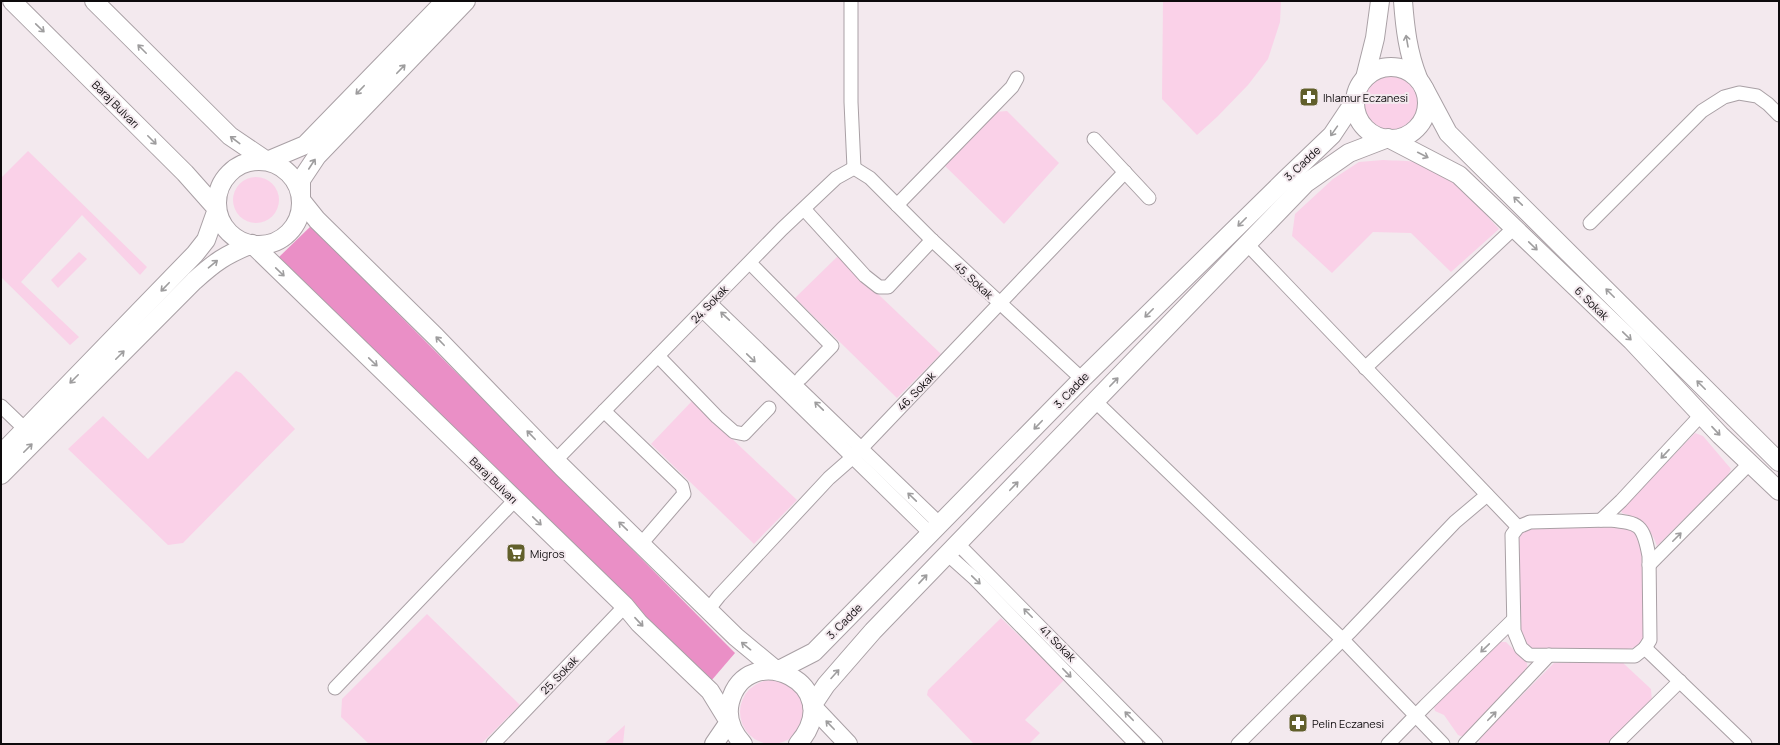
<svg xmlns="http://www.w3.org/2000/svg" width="1780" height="745" font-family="Manrope,sans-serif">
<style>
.green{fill:#fad1e8}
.forest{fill:#ea8fc6}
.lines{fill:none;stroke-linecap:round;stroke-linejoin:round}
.street-casing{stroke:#a9a0a5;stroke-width:15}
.secondary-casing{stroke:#a9a0a5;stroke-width:20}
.street{stroke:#fff;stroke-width:13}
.secondary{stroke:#fff;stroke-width:18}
.oneway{stroke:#9e9d9e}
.labels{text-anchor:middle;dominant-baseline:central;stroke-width:4;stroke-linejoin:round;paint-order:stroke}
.poi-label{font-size:11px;fill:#0d0a0c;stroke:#f3e9ee;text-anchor:start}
.street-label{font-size:11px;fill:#0d0a0c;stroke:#f3e9ee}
</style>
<rect width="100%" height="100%" fill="#f3e9ee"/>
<g class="green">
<polygon points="1163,1 1281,1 1280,22 1268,59 1248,85 1217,117 1197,135 1162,99"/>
<circle cx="1392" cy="103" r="28"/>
<polygon points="1007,111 1059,163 1004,224 942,163 995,112"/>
<polygon points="28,151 147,267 140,275 82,215 21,282 79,337 70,345 1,277 1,178"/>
<path d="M 1383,160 C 1395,161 1409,160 1421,163 C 1451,171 1478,206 1499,229 L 1451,272 L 1411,233 L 1373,232 L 1332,273 L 1292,236 L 1295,214 L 1333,179 L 1359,162 Z"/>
<circle cx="256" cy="200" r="23"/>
<polygon points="79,252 87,259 58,288 51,280"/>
<polygon points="838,256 941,354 897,398 795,298"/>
<polygon points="236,371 241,373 295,429 183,543 168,545 68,449 103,416 148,459"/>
<polygon points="692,401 797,500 754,544 651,444"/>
<path d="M 1695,433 L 1703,436 L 1731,469 L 1728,475 L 1657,546 C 1651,528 1640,518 1622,513 L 1621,510 Z"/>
<path d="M 1528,526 L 1626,526 L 1635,529 L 1641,539 L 1644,633 C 1641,645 1639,647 1627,649 L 1531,648 L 1522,644 L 1519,634 L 1518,533 Z"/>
<polygon points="427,614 520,705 481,744 369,744 341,717 342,699"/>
<polygon points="1001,618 1064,680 1025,720 1040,733 1029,744 974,744 927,695 928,690"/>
<polygon points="1500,642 1506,642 1527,663 1528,671 1463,737 1458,735 1444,715 1435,711 1434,707"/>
<polygon points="1622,662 1651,689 1652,702 1609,744 1479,744 1480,737 1554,663"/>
<circle cx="772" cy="712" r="32"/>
<polygon points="625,725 623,744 604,744"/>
</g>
<polygon class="forest" points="311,226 735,653 711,681 279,257"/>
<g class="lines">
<g class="street-casing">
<g id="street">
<polyline points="851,1 851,102 854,168"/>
<polyline points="1094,139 1149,198"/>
<polyline points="897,205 1012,87 1017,78"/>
<polyline points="804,209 865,276 879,287 888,287 932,240"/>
<polyline points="1590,223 1702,111 1724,97 1739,93 1757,96 1768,104 1779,115"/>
<polyline points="1247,244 1518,527"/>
<polyline points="750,263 832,346 801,378"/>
<polyline points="710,303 940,524"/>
<polyline points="703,311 931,534"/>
<polyline points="658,356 717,417 734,432 744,434 769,408"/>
<polyline points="1365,368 1514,228"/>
<polyline points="1096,402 1343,640 1443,744"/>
<polyline points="1,406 25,429"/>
<polyline points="604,411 682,486 684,494 641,544"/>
<polyline points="556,460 782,229 836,178 854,168 870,178 932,240 1082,379"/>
<polyline points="1601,520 1621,501 1701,415"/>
<path d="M 1609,520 C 1640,523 1643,524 1649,556 L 1650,640 L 1645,648 L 1635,656 L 1529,655 L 1521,648 L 1514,631 L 1512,535 L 1518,527 L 1530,522 Z"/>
<polyline points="958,544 1156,744"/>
<polyline points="947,554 975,579 1136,744"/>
<polyline points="1649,565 1750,463"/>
<polyline points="708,610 719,596 829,478 853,457 1125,172"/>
<polyline points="1645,648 1745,744"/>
<polyline points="335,688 515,500"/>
<polyline points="493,744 625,606"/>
<polyline points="1238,744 1349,633 1455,522 1487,495"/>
<polyline points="1388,744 1425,706 1513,620"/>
<polyline points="1465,744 1549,655"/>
<polyline points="1616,744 1680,681"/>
</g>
</g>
<g class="secondary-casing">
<g id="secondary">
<polyline points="94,1 230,136 267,161 305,145 445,1"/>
<polyline points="466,1 317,156 301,180 301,200 317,220 436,337 562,467 736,637 777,671 814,652 1082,379 1285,180 1332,135 1356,99"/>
<path d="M 1403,1 C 1405,28 1408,53 1418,78"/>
<circle cx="1391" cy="103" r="36"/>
<polyline points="1365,78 1375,38 1380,1"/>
<polyline points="1424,88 1448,133 1779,462"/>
<circle cx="259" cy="203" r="42"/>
<polyline points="1,454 195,254 206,240 217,209 185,173 12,1"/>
<path d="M 1,475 L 194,281 C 215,262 225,255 252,244 L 625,606 L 639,623 L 710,691 L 729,722 L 714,744"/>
<path d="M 743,744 C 732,732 726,718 730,702 C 747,637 850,684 798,744"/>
<polyline points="848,744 812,706 826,685 873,631 1306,183 1349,153 1388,138 1459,175 1632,341 1720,435 1779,491"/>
</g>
</g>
<use href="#street" class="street"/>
<use href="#secondary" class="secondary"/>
</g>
<defs><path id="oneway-shaft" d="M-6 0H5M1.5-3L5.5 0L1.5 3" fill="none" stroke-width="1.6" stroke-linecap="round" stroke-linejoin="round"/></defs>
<g class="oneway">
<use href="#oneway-shaft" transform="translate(40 28) rotate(44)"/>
<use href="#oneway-shaft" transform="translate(1407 41) rotate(-100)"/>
<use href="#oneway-shaft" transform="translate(142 49) rotate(-135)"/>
<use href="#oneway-shaft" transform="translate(401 69) rotate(-46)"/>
<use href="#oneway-shaft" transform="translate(360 90) rotate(134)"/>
<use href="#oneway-shaft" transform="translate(1334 131) rotate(125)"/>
<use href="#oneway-shaft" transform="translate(152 140) rotate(45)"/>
<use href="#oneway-shaft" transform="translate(235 140) rotate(-143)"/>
<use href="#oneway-shaft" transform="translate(1423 155) rotate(27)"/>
<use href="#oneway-shaft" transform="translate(312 164) rotate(-57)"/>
<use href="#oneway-shaft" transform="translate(1518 201) rotate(-136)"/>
<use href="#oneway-shaft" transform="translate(1242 222) rotate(135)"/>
<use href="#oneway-shaft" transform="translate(1533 246) rotate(44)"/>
<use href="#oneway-shaft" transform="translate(213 264) rotate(-40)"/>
<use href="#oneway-shaft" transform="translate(280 272) rotate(44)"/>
<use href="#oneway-shaft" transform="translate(165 287) rotate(134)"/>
<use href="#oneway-shaft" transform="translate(1610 293) rotate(-135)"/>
<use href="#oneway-shaft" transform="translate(1149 313) rotate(135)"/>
<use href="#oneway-shaft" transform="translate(725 316) rotate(-137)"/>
<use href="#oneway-shaft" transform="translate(1627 336) rotate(44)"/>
<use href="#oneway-shaft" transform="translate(440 341) rotate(-134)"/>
<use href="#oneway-shaft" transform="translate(120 355) rotate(-45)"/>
<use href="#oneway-shaft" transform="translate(751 358) rotate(44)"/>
<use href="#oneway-shaft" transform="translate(373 362) rotate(44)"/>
<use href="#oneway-shaft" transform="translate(74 379) rotate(135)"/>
<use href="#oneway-shaft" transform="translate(1114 382) rotate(-46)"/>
<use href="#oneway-shaft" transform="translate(1701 385) rotate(-135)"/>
<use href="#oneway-shaft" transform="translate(819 406) rotate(-136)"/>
<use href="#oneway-shaft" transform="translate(1038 425) rotate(134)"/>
<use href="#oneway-shaft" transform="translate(1716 431) rotate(47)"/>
<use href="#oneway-shaft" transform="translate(531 435) rotate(-134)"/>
<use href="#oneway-shaft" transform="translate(28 448) rotate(-45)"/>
<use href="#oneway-shaft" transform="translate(1665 454) rotate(133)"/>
<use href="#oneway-shaft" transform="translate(1014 486) rotate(-46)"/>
<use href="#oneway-shaft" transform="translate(912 497) rotate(-136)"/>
<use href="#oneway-shaft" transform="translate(537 521) rotate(44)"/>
<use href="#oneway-shaft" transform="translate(623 526) rotate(-136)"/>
<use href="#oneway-shaft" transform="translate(1677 537) rotate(-45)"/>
<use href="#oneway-shaft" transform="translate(923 579) rotate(-47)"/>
<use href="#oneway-shaft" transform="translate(976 580) rotate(44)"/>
<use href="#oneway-shaft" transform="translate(1028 613) rotate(-135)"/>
<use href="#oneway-shaft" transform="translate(639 622) rotate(47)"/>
<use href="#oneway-shaft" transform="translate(746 646) rotate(-141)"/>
<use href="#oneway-shaft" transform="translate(1485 648) rotate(136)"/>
<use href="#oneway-shaft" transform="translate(1067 673) rotate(46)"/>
<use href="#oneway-shaft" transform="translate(835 674) rotate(-48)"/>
<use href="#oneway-shaft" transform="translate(1129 716) rotate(-134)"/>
<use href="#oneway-shaft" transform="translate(1492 716) rotate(-46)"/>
<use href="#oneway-shaft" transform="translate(830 725) rotate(-134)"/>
</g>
<defs>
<g id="pharmacy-square" transform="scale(1)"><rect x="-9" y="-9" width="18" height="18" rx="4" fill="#615f2b" stroke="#f3e9ee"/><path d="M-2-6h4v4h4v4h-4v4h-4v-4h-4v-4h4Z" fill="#fff"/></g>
<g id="supermarket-square" transform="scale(1)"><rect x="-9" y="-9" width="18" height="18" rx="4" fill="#615f2b" stroke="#f3e9ee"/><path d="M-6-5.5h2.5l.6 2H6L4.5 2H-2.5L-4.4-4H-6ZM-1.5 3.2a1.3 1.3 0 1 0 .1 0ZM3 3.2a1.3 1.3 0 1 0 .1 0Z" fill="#fff"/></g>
</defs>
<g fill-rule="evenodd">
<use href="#pharmacy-square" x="1309" y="97"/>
<use href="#supermarket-square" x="516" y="553"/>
<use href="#pharmacy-square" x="1298" y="723"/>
</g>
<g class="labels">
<g class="poi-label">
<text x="1323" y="97">Ihlamur Eczanesi</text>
<text x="530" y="553">Migros</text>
<text x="1312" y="723">Pelin Eczanesi</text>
</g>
<g class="street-label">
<text transform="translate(116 104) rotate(45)">Baraj Bulvarı</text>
<text transform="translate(1302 163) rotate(-43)">3. Cadde</text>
<text transform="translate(974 280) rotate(43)">45. Sokak</text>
<text transform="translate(1592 303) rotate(44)">6. Sokak</text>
<text transform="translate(709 304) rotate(-46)">24. Sokak</text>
<text transform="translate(1071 390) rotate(-46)">3. Cadde</text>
<text transform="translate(916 391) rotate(-46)">46. Sokak</text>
<text transform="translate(494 480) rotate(44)">Baraj Bulvarı</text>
<text transform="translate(844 621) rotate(-45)">3. Cadde</text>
<text transform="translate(1058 643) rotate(45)">41. Sokak</text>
<text transform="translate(559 675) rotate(-46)">25. Sokak</text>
</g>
</g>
<rect width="1780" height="745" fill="none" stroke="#0d0a0c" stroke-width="4"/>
</svg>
